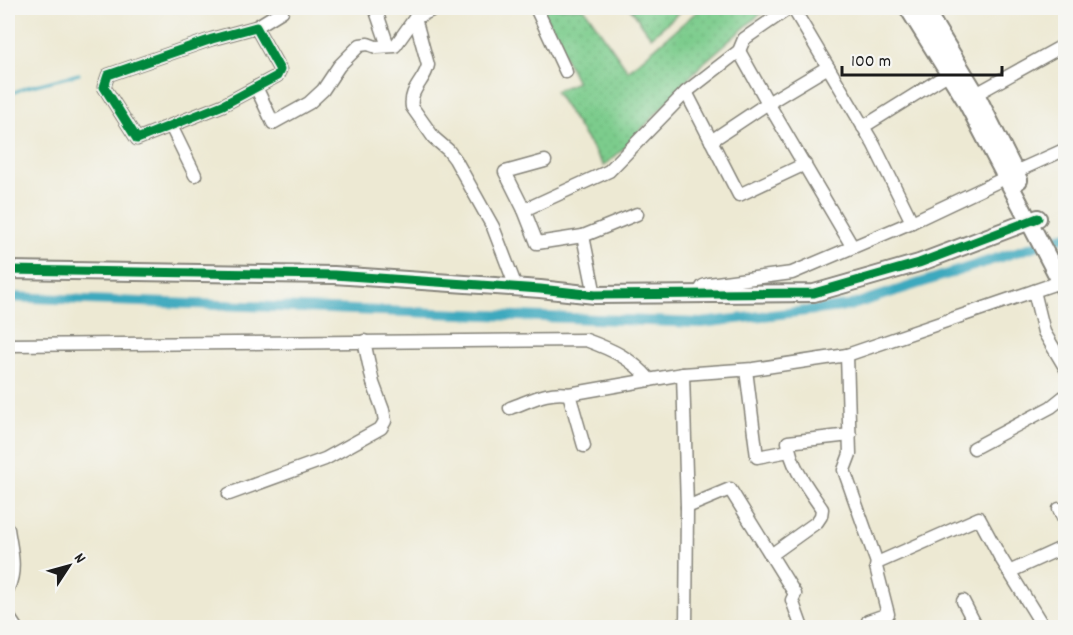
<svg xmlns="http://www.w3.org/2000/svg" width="1073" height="635" font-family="Dekko,sans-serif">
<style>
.park{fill:url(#park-dots);stroke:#4c7454;stroke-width:1.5}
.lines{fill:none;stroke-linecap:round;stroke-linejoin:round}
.stream{stroke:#3ea9be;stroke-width:3}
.canal{stroke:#3ea9be;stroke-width:10}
.street-casing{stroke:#848278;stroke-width:15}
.secondary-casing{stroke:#848278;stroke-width:20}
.street{stroke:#fff;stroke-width:12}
.secondary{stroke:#fff;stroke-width:16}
.cycleway-casing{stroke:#f6f6f2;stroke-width:13}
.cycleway{stroke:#00873e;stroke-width:9}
</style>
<defs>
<pattern id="park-dots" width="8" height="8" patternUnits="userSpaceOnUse" patternTransform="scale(1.5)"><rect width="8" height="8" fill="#7ccc8c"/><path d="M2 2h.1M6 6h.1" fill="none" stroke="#6baf78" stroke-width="1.8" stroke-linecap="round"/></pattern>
</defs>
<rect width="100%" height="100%" fill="#f6f6f2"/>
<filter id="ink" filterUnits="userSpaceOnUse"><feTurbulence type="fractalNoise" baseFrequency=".0167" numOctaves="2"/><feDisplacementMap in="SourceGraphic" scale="12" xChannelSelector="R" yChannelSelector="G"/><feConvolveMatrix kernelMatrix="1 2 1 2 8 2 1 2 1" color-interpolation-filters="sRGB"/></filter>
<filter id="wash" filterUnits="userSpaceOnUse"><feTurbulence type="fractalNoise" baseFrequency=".008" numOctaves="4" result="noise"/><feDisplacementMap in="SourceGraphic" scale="24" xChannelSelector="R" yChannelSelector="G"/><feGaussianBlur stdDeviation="1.35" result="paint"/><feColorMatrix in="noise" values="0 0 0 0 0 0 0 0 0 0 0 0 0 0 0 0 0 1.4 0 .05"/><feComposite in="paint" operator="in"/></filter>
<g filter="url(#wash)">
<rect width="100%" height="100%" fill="#ede9d3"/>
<g class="park">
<polygon points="541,8 584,8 628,71 701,8 767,8 701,65 625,147 604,166 555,91 577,82"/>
<polygon points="630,8 685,8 651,37"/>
</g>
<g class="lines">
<polyline class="stream" points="8,95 24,88 79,74"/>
<polyline class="canal" points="8,297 701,323 849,306 1066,236"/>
</g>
</g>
<g filter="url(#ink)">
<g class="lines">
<g class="street-casing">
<g id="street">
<polyline points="375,8 388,46"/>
<polyline points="536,8 566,72"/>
<polyline points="793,8 828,67"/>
<path d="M 415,18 L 428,65 C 425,81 409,89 412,107 L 434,138 L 448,150 L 455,159 L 493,227 L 516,287"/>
<polygon points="256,27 280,70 277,76 223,105 137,139 104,87 108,75 212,39"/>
<polyline points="256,27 282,11 281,8"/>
<polyline points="256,87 273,123 309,103 323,90 339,66 360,45 368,44 376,47 395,46 415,18 436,8"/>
<polyline points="686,92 739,195 805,164"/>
<polyline points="976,94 1066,44"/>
<polyline points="171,126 195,175"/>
<polyline points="863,127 948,74"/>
<polyline points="711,141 768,103 739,51"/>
<polyline points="1015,172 1066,149"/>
<polyline points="524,210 505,172 545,161"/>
<polyline points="583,236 537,243 524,210 609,171 686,92 739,51 744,39 789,8"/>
<polyline points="852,246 768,103 828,67 874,145 912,222"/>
<polyline points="1034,291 1044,332 1066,369"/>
<polyline points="595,295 583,236 637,214"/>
<polyline points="697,295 703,286 709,284 792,273 912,222 1005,178"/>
<path d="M 8,345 L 586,340 C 613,350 631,358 650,380"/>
<polyline points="847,355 850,454 844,470 877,563"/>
<polyline points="746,370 757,457 789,451"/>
<polyline points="683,374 687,507 686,628"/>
<path d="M 510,408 C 530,401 548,390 569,394"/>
<polyline points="584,446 569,394 683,374 753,369 847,355 1060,282"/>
<polyline points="974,448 1051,407 1066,395"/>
<polyline points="229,494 325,459 381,428 385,421 383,410 373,383 364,341"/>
<polyline points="687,507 730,489 795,594 792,600 802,628"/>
<polyline points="1059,509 1066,524"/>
<path d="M 8,529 C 11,550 17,569 8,588"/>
<path d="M 771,555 L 817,522 L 821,516 L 822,509 C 808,488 791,467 788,442 L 850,435"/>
<polyline points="1009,572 1066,546"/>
<polyline points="963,601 977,628"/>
<polyline points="8,616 16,628"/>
<polyline points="872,628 868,621 888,614 876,567 877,563 979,518 999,555 1044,628"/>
</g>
</g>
<g class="secondary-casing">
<g id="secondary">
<polyline points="908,8 966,101 1066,292"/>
<polyline points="924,8 976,94 1019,180"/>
<polyline points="8,270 334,275 540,289 595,295 814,293 919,263 1038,218"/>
</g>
</g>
<use href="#street" class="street"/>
<use href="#secondary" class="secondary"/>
<g class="cycleway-casing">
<g id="cycleway">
<polygon points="256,27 280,70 277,76 223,105 137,139 104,87 108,75 212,39"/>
<polyline points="8,270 334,275 540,289 595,295 814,293 919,263 1038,218"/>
</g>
</g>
<use href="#cycleway" class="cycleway"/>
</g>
</g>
<rect width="1073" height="635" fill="none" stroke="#f6f6f2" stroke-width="30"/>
<g transform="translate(69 566) rotate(54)" stroke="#f6f6f2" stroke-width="4.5" paint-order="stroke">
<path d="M0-4.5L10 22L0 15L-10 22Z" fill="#1c1c1c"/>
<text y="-9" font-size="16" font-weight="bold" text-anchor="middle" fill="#1c1c1c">N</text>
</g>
<path d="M842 66v9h160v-9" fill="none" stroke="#1c1c1c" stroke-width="3"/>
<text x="851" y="66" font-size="18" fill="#1c1c1c" stroke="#f6f6f2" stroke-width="4.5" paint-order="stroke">100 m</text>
</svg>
